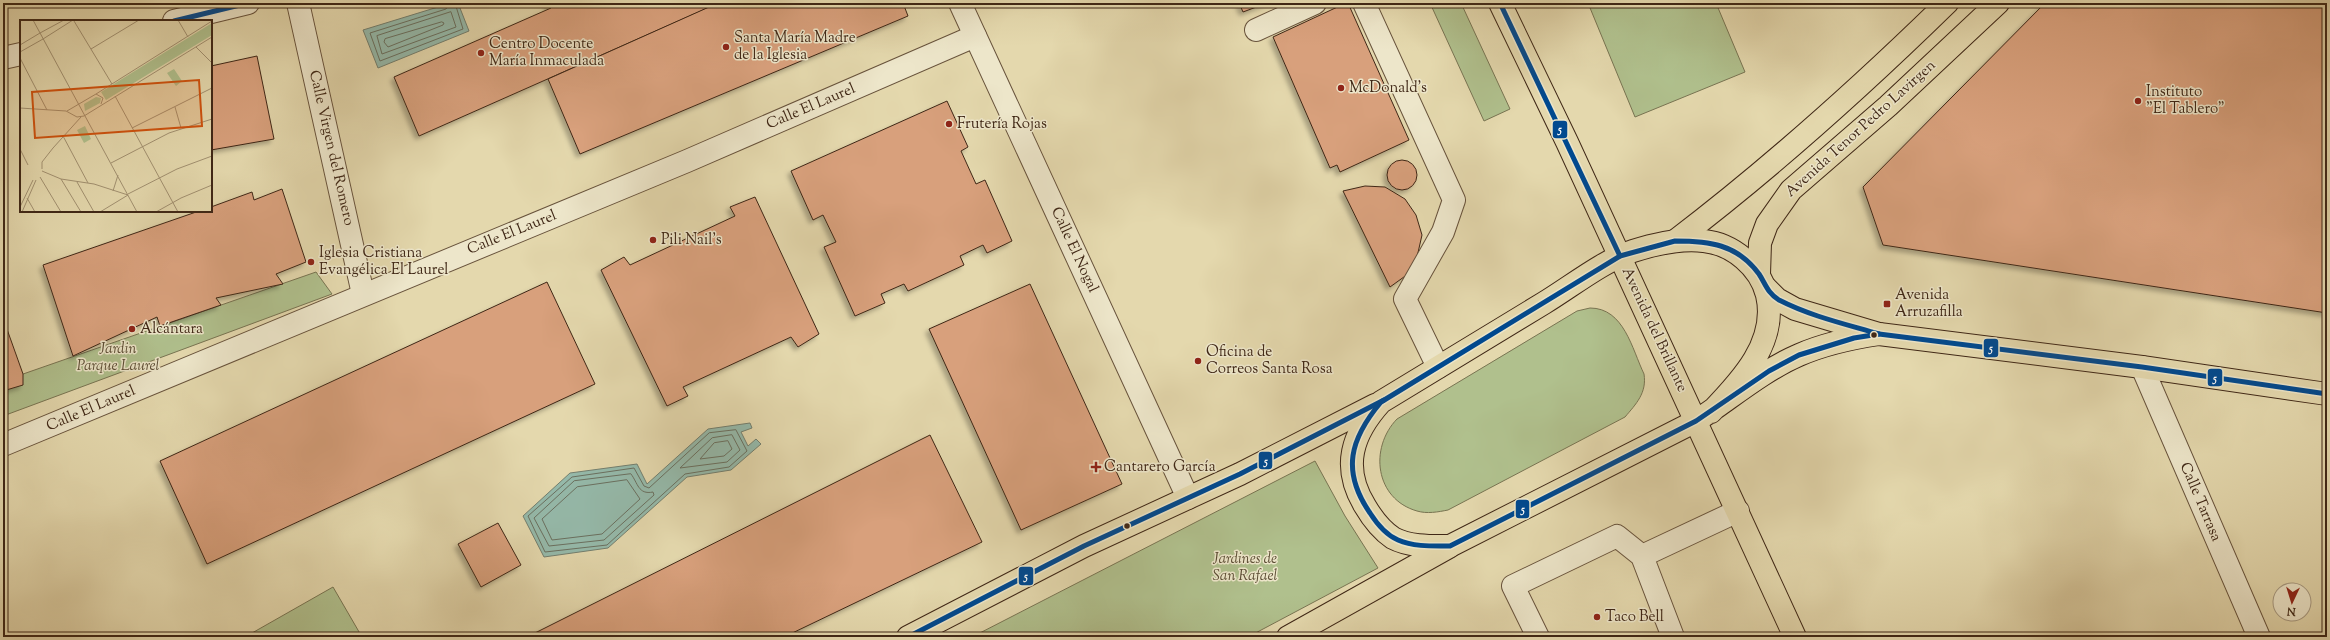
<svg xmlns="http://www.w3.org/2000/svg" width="2330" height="640" font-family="'Sorts Mill Goudy',serif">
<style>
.green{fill:#b0c08d;stroke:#787452}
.water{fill:#95baab;stroke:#737f6f}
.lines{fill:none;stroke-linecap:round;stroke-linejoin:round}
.shore{stroke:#6a7060;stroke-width:1}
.building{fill:#d8a07c;stroke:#3f2716;filter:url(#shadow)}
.minor-casing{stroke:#68533c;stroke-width:24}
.major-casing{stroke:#3f2716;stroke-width:24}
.minor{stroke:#ede6ca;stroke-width:22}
.major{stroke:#e4d8ad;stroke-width:22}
.bus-1-casing{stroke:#ede6ca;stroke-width:8}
.bus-1{stroke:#00498f;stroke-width:5}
.poi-dot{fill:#8f2418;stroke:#ede6ca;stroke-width:1.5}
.bus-dot{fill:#3f2716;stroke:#ede6ca;stroke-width:1.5}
.labels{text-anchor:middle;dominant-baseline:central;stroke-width:3;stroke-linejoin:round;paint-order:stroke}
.poi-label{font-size:15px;fill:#3f2716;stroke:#ede6ca;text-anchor:start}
.street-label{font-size:15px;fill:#3f2716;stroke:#ede6ca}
.park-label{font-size:15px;font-style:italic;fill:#5b4d34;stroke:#ede6ca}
.inset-road{fill:none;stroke:#a29171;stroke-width:1}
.view{fill:#cf520e;fill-opacity:0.15;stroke:#cf520e;stroke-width:2}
.inset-edge{fill:none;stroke:#3f2716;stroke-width:2}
.line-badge{stroke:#ede6ca;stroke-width:1.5}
.badge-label{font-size:11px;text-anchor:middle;font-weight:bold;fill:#fff}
</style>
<defs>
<filter id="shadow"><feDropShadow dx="-3.5" dy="3.5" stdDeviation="2" flood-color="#0004"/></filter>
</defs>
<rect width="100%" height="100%" fill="#e4d8ad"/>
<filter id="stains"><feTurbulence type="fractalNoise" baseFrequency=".005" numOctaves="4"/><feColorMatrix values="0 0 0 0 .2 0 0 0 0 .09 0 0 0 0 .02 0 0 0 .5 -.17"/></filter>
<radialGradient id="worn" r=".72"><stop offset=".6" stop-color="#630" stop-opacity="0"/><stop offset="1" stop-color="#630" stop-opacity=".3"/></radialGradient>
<g class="green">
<polygon points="1430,3 1461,3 1510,109 1484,121"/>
<polygon points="1588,3 1716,3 1745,72 1635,117"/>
<polygon points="316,272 332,294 3,416 3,381"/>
<path d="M 1590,308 C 1624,308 1632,349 1644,374 C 1647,393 1636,404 1625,417 L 1448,510 C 1438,512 1427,514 1417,511 C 1375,499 1369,448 1397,419 L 1577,311 Z"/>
<polygon points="1315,461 1345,516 1378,568 1248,637 972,637"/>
<polygon points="333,587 362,637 245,637"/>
</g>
<g class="water">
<polygon points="451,3 458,3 469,31 378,68 363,30"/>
<polygon points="750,423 752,428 741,432 748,446 756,439 761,444 731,470 687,477 608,548 544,557 523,516 570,473 637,464 647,484 708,429"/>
</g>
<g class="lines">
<g class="shore">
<polyline points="450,3 446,9 370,33 380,61 463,29 455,3"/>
<polygon points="451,12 456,27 382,54 377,36"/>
<polygon points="442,22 444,23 443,25 388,47 384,42 385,39"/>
<polygon points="736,430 747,451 729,467 685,474 607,545 545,552 528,516 572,477 634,468 644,486 649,488 709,433"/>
<polygon points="732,435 740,450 727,462 680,468 712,438"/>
<polygon points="728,441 732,449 724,456 700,459 714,443"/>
<path d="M 631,474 C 638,483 638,495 653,492 L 654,495 L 604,540 L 549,546 L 534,518 L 574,481 Z"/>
<polygon points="627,480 640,499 602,534 552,540 542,519 577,487"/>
</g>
</g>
<g class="building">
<polygon points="546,3 719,3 419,136 394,77 551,8"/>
<polygon points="718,3 903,3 908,16 580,154 548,79"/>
<polygon points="1239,3 1267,3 1243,12"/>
<polygon points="1346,3 1348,3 1409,140 1340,172 1337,165 1330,168 1273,37"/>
<polygon points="2045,3 2327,3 2327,313 1883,245 1863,187"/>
<polygon points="257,56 274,139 211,150 211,66"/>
<polygon points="947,101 968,147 961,151 976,184 985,180 1012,241 987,253 983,245 960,256 964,265 908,291 904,284 881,294 885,303 855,316 824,247 836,242 823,215 813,220 791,171"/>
<circle cx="1402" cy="175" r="15"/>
<polygon points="1365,186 1385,187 1405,199 1416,215 1422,235 1417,257 1408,274 1390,287 1343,191"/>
<polygon points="282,189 306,262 276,274 283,284 216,298 221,305 160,326 157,317 73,356 43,265 199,211 211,211 211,207 252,192 254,200"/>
<polygon points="755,197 819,334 798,347 791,337 683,387 688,396 667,406 601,270 624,257 630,265 735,216 730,207"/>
<polygon points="547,282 595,384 207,564 160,461"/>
<polygon points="1030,284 1122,484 1021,530 929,329"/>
<polygon points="3,318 23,374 23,385 3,391"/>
<polygon points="930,435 982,542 784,637 527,637"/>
<polygon points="498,523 521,565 481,587 458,544"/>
</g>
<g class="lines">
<g class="minor-casing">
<g id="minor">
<polyline points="298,3 363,294"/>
<polyline points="960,3 1188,498"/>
<polyline points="1364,3 1454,200 1443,232 1405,299 1438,367"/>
<polyline points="174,21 248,3"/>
<polyline points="1256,30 1315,3"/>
<polyline points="3,58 21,54"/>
<polyline points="2142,367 2259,637"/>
<polyline points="3,445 687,161 975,36"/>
<polyline points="1642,556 1738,511"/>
<polyline points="1538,637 1513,586 1617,536 1642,556 1673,637"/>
</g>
</g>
<g class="major-casing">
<g id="major">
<polyline points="1500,3 1567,142 1795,637"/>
<path d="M 1675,241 C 1771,168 1860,88 1947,3"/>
<polyline points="1759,274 1760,243 1767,224 1791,190 1888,106 1998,3"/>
<polyline points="1766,288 1777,299 1795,309 1879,334 2142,367 2327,394"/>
<path d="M 1711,412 C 1741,381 1778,342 1767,295 C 1760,267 1733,244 1704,241 C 1681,238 1655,244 1633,251 C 1603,261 1572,286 1544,303 C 1490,336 1436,369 1381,402 C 1352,434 1341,467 1365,506 C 1372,518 1381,530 1393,538 C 1410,547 1432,546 1450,546 L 1696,421 C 1730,399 1762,371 1799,355 C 1824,344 1852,338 1879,334"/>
<polyline points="908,637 1084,546 1240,474 1375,405"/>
<polyline points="1288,637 1449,547"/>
</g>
</g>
<use href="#minor" class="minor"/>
<use href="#major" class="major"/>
<g class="bus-1-casing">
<g id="bus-1">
<polyline points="1500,3 1620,256"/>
<polyline points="174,21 248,3"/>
<path d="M 1675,241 C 1709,241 1737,244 1759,274 C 1765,283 1768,294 1779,300 C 1810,316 1845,324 1879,334 L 1854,338 L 1799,355 L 1769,371 L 1696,421 L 1450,546 C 1433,546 1414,547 1398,540 C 1386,535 1377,524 1370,513 C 1341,471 1350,439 1381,402 L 1620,256 Z"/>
<polyline points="1879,334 2142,367 2327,394"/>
<polyline points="908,637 1084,546 1240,474 1384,400"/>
</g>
</g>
<use href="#bus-1" class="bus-1"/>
</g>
<g class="poi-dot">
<circle cx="726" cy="47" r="4"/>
<circle cx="481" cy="53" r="4"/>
<circle cx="1341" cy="88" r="4"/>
<circle cx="2138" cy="101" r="4"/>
<circle cx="949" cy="124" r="4"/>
<circle cx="653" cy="240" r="4"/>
<circle cx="311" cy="262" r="4"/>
<rect x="1883" y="300" width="8" height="8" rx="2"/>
<circle cx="132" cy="329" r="4"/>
<circle cx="1198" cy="361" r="4"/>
<path d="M1094 461h4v4h4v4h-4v4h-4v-4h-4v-4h4z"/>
<circle cx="1597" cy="617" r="4"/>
</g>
<g class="bus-dot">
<circle cx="1874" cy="335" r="3.5"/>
<circle cx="1127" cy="526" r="3.5"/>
</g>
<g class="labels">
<g class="poi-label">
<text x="734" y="38">Santa María Madre<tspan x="734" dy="17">de la Iglesia</tspan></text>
<text x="489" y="44">Centro Docente<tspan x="489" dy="17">María Inmaculada</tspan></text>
<text x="1349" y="88">McDonald's</text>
<text x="2146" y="92">Instituto<tspan x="2146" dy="17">"El Tablero"</tspan></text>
<text x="957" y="124">Frutería Rojas</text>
<text x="661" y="240">Pili Nail's</text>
<text x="319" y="253">Iglesia Cristiana<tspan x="319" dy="17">Evangélica El Laurel</tspan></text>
<text x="1895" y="295">Avenida<tspan x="1895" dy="17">Arruzafilla</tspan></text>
<text x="140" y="329">Alcántara</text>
<text x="1206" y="352">Oficina de<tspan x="1206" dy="17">Correos Santa Rosa</tspan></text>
<text x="1104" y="467">Cantarero García</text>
<text x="1605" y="617">Taco Bell</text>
</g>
<g class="street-label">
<text transform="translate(811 107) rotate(-23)">Calle El Laurel</text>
<text transform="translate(1861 129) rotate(-42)">Avenida Tenor Pedro Lavirgen</text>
<text transform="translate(331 148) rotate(77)">Calle Virgen del Romero</text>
<text transform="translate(512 233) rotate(-22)">Calle El Laurel</text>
<text transform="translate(1074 250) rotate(65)">Calle El Nogal</text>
<text transform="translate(1654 330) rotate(65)">Avenida del Brillante</text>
<text transform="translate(91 409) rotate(-23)">Calle El Laurel</text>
<text transform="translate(2200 502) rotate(67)">Calle Tarrasa</text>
</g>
<g class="park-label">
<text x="118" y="349">Jardin<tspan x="118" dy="17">Parque Laurel</tspan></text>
<text x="1245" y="559">Jardines de<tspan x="1245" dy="17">San Rafael</tspan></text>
</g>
</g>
<g transform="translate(20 20)">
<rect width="192" height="192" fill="#e4d8ad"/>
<path d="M 192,3 L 192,15 L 86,80 L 81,72 ZM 154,49 L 162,61 L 156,66 L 147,53 ZM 76,77 L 81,78 L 80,83 L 65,91 L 64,84 ZM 65,106 L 71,119 L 64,123 L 57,110 Z" fill="#b0c08d"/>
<path class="inset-road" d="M 13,0 L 117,192M 158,0 L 168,17M 54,1 L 92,64M 20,13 L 44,0M 23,19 L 53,0M 0,25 L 20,13M 176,27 L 192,43M 71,29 L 119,0M 0,32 L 23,19M 0,38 L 27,90M 76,74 L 192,1M 95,76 L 158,192M 155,87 L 161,108M 0,88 L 46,91 L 57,97 L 64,96 L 192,17M 47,91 L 76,74 L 83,78 L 81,84M 112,108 L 192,68M 43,116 L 68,163M 0,129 L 8,145M 91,143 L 149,113 L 192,99M 22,149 L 22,142 L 33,128 L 61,97M 22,151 L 41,159 L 74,164 L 108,175M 20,157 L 41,192M 41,159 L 61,192M 57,162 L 74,192M 93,171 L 98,155M 108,174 L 157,149 L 192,136M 7,178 L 15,192M 0,187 L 13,160M 2,192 L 16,160M 80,192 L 108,175M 136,192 L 161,178 L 192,165"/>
<path class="view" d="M 179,60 L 182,106 L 15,118 L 12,72 Z"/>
<rect width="192" height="192" class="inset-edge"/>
</g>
<g class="line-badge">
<rect x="1552" y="120" width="16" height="19" rx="4" fill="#00498f"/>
<rect x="1983" y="338" width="16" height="20" rx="4" fill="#00498f"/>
<rect x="2207" y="368" width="16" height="19" rx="4" fill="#00498f"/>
<rect x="1258" y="451" width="15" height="19" rx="4" fill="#00498f"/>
<rect x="1515" y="499" width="15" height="20" rx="4" fill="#00498f"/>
<rect x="1018" y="566" width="16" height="20" rx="4" fill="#00498f"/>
</g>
<g class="badge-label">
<text x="1560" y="133">5</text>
<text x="1991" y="352">5</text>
<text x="2215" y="382">5</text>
<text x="1266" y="465">5</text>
<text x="1523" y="513">5</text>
<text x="1026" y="580">5</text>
</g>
<rect width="2330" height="640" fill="none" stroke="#e4d8ad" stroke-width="16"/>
<rect x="4" y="4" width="2322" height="632" fill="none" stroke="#3f2716" stroke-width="2"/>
<rect x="8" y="8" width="2314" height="624" fill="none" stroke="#3f2716"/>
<g transform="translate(2292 602) rotate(184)"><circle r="19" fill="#ede6ca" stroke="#a79a82"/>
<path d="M0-3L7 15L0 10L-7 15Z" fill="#8f2418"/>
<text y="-6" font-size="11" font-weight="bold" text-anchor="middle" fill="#3f2716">N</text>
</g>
<rect width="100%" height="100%" filter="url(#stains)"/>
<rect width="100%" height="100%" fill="url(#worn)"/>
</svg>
